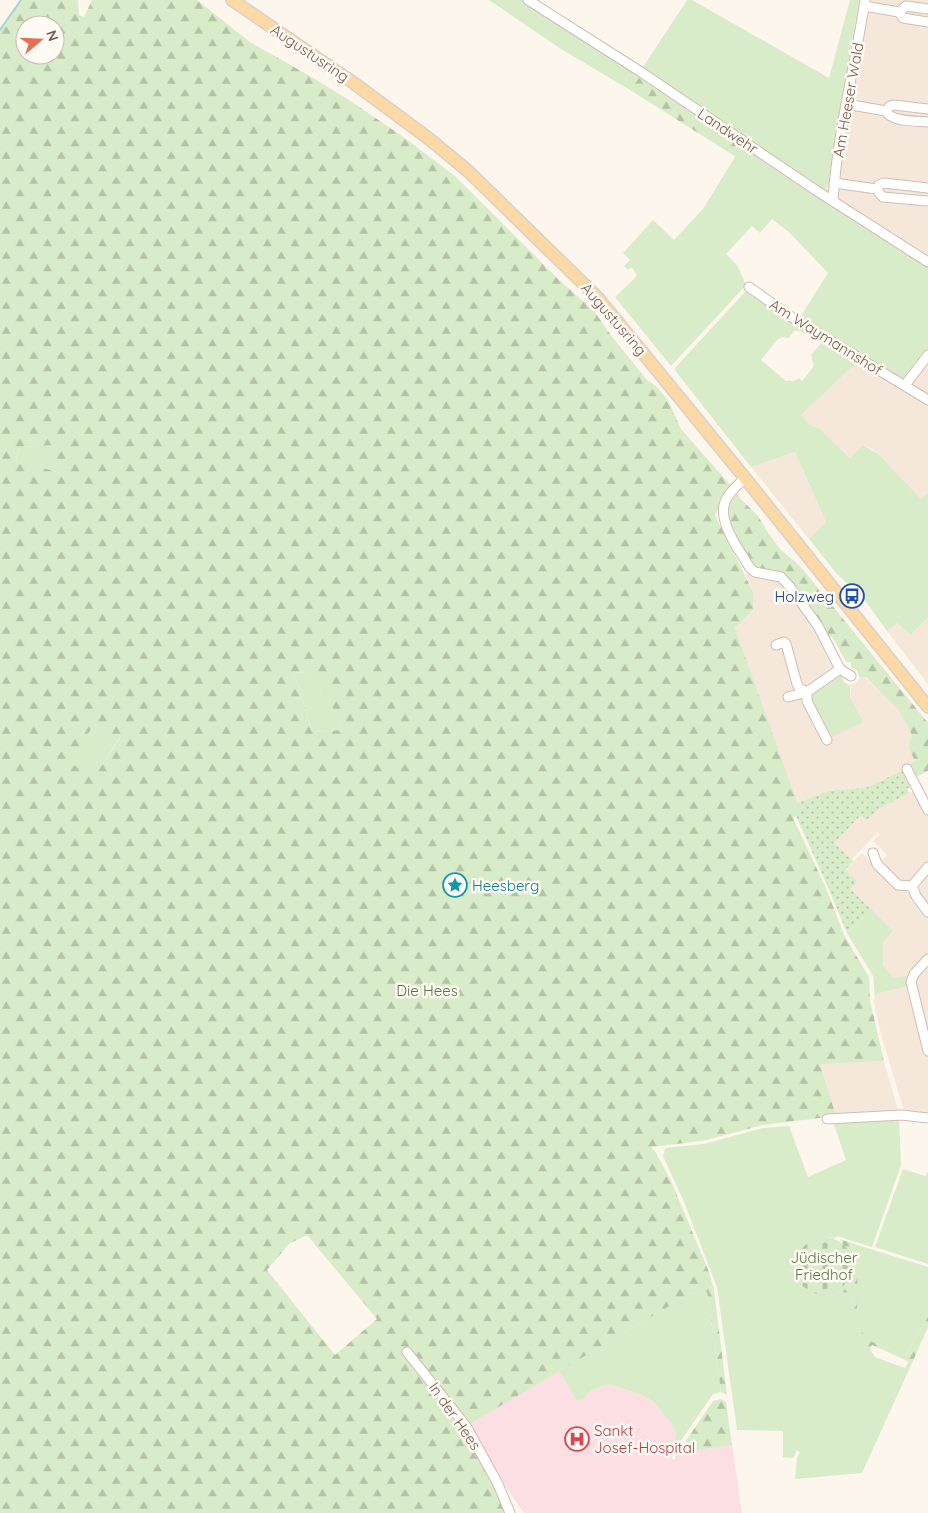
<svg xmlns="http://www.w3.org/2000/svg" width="928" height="1513" font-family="Quicksand,sans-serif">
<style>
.residential{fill:#f5e8da}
.medical{fill:#fbdfe3}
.grass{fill:#d8ecc9}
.forest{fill:url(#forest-firs);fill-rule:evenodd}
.cemetery{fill:url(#cemetery-stones)}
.park{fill:url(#park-dots)}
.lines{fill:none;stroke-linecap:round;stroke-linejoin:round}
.stream{stroke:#a5d3da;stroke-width:2}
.minor-casing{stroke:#d1beb0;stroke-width:11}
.major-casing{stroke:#dad1cd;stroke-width:14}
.minor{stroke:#fff;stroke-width:9}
.major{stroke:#fbd9a5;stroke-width:11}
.labels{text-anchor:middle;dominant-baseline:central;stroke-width:5;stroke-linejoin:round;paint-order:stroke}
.street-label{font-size:15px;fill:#7a5c4d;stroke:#fffaf3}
.transit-label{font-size:15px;fill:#164399;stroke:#fffaf3;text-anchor:end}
.culture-label{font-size:15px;fill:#0d838f;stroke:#fffaf3;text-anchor:start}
.park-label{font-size:15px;fill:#537a41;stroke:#fffaf3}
.health-label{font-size:15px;fill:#be3a42;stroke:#fffaf3;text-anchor:start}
</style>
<defs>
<pattern id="forest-firs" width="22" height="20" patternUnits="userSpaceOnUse" patternTransform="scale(1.25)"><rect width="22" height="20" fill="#d8ecc9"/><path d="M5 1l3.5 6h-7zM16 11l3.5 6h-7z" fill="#b4c2a5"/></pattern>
<pattern id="cemetery-stones" width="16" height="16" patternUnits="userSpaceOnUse" patternTransform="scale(1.25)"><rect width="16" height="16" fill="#d8ecc9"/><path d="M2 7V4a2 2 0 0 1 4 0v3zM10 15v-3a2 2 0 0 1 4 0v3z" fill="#b4c2a5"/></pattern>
<pattern id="park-dots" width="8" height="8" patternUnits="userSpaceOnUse" patternTransform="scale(1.25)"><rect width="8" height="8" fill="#d8ecc9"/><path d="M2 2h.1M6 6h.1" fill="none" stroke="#b4c2a5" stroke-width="1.8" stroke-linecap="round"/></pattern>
</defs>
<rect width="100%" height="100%" fill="#fdf6ec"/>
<g class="residential">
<polygon points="859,0 928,0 928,268 821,197 824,190 828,186"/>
<polygon points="928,351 928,493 921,499 872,449 863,445 850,458 820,429 810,425 800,415 859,360"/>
<polygon points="795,452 826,522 809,539 751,467"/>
<polygon points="749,572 779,581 785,587 816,632 836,668 830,732 832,737 850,697 851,689 849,684 853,684 857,682 860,677 865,677 899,709 912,735 908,747 915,761 909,767 868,787 828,791 797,803 735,628 753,610 753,592 745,574"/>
<polygon points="928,618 928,684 887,631 897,623 911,635"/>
<polygon points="914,792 928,813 928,862 909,881 903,883 898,881 879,863 887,855 873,841 880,834 878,832 851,860 834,843 861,815 867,820 877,810 909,793"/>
<polygon points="862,853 896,886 906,889 909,893 918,890 919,882 928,873 928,1115 909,1113 903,1108 881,1034 873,1000 878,993 895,979 883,965 883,942 850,889 845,870"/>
<polygon points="884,1061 899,1113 836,1116 820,1064"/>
</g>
<polygon class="medical" points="559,1371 577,1401 584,1399 590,1391 609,1384 642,1395 653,1401 671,1423 676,1433 672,1458 673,1460 685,1452 732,1445 742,1513 524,1513 503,1483 470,1423"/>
<g class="grass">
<polygon points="489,0 525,0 642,74 630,90 561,49"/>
<polygon points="687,0 692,0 829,78 850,0 859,0 828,186 824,190 799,176 641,70"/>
<polygon points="743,144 928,268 928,351 903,381 799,319 828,273 790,233 772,219 760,233 752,226 726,254 737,265 746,285 671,366 615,297 637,276 632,267 628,270 624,266 630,260 623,253 653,220 674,240 703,209"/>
<path d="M 745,292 L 751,292 L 813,335 C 806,335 801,330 794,331 L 789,338 L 782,337 L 777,340 L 761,360 L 786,381 L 794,381 L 799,378 L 802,381 L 814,366 L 811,355 L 825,339 L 859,360 L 801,415 L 810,425 L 820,429 L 850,458 L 863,445 L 879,455 L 921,499 L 928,493 L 928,618 L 911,635 L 897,623 L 887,631 L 864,599 L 837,574 L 809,539 L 826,522 L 795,452 L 751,467 L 674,369 Z"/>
<polygon points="56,445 58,472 16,461 19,447"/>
<polygon points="294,672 317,674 343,730 312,732"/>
<polygon points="838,674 841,674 844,682 850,686 850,697 863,722 832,737 830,732 826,732 810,700 811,691"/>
<polygon points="93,726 120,737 98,771 68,765"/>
<polygon points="871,909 893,931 883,942 883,965 894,978 906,976 909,986 878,993 875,997 873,976 847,933"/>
<polygon points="899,1117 901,1165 872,1247 837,1236 836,1238 827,1237 797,1259 796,1271 797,1277 829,1294 834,1292 853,1293 852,1338 855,1257 851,1243 928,1267 928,1317 905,1355 868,1340 863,1331 858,1338 858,1343 870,1349 875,1357 905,1368 909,1361 912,1363 862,1473 795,1479 797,1458 800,1452 797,1450 793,1458 783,1457 783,1431 737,1430 717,1287 684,1202 663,1156 665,1148 704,1144 763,1128 789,1126 808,1177 846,1160 833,1122"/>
<polygon points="903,1169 925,1176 928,1172 928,1264 875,1247"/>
<polygon points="707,1290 721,1392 713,1394 673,1452 676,1433 671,1423 653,1401 642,1395 609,1384 590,1391 584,1399 577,1401 559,1371 693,1292 698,1295"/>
</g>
<g class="forest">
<path d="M 21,0 L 78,0 L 79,15 L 84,17 L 92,0 L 197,0 L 250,42 L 315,79 L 352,102 L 402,136 L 455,176 L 557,278 L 594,311 L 613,338 L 647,380 L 656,386 L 668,400 L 681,429 L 732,487 L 722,499 L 715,515 L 753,592 L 753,610 L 735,628 L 801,813 L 793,818 L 826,888 L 844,935 L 869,977 L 870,1001 L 884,1061 L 820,1064 L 836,1116 L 763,1125 L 702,1141 L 651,1147 L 656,1153 L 671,1181 L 709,1272 L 714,1290 L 727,1395 L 721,1392 L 707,1291 L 698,1295 L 693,1292 L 463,1428 L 504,1505 L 505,1513 L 0,1513 L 0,31 ZM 25,25 L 55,25 L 55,55 L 25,55 ZM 56,445 L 57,472 L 16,460 L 19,447 ZM 294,672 L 316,674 L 343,730 L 312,732 ZM 93,726 L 120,738 L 98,771 L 69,764 ZM 307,1235 L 377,1319 L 335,1355 L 267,1270 L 289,1244 Z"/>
<polygon points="642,74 743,144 736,157 630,90"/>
<path d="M 737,495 L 758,516 L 768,533 L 781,550 L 800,566 L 928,723 L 928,771 L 914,778 L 908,765 L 915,761 L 908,747 L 912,735 L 899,710 L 866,677 L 860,677 L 856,669 L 851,667 L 851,662 L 846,662 L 832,636 L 829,638 L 780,572 L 753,567 L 749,561 C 740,542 716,512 737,495 Z"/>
<path d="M 840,1239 L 851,1243 C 860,1274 860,1309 851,1340 L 853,1293 L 834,1292 C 851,1282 856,1267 846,1249 C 845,1245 841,1242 840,1239 Z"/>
<polygon points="928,1317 928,1327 912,1363 872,1345 870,1349 858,1343 858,1338 863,1331 868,1334 868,1340 905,1355"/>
<polygon points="721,1399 726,1402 732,1445 685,1452 676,1458 675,1457 713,1401"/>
</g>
<path class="cemetery" d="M 827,1237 C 875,1246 845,1318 804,1287 C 795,1279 793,1261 800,1251 C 806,1242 817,1239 827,1237 Z"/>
<polygon class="park" points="905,769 912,785 907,789 909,793 877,810 866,821 861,815 834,843 853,861 845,870 857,881 850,889 871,909 847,933 828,887 796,816 801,813 797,803 828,791 868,787"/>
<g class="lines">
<polyline class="stream" points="0,30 21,0"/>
<g class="minor-casing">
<g id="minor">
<polyline points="528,0 641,72 814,189 928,262"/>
<polyline points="864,6 899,12 903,18 928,22"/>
<polyline points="899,12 906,6 928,9"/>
<path d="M 846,104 L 886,111 C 890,122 917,121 928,122"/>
<polyline points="886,111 890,106 894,105 928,109"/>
<polyline points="834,183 877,189"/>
<polyline points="877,189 880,194 883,197 928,201"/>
<polyline points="877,189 879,185 884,183 928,188"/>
<path d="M 833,201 C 837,133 855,67 865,0"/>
<polyline points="749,287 793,318 928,400"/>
<polyline points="905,385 928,355"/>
<path d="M 745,478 C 739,484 731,490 727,498 C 714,518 740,551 750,568 L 755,572 L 781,577 L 790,587 L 818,626 L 840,669 L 807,692 L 799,688 L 797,684 L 786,644 L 784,642 L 776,645"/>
<polyline points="840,669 851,676"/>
<polyline points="788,697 807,692 807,701 827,740"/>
<polyline points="907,769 928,810"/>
<polyline points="873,853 877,864 898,885 912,886"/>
<polyline points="928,867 912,886 916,896 928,912"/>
<polyline points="928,959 914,974 911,982 928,1051"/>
<polyline points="827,1119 902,1115 928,1118"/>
<polyline points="407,1352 466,1426 498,1484 510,1513"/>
</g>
</g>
<g class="major-casing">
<polyline id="major" points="232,0 355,84 428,138 468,171 598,298 745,478 928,707"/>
</g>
<use href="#minor" class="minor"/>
<use href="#major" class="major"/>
</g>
<defs>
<g id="bus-ring" transform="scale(1.25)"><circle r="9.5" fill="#fffaf3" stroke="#1a4fb4" stroke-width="1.5"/><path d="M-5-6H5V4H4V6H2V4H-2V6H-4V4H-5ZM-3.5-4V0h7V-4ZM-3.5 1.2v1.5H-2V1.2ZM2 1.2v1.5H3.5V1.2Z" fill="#1a4fb4"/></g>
<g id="sight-ring" transform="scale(1.25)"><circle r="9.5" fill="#fffaf3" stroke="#0f9aa8" stroke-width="1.5"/><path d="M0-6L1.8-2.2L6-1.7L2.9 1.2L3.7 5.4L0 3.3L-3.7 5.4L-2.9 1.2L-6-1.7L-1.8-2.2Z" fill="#0f9aa8"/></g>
<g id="hospital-ring" transform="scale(1.25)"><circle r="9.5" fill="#fffaf3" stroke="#e0444e" stroke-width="1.5"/><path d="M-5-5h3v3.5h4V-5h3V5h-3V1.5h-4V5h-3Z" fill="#e0444e"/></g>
</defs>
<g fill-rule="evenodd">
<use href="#bus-ring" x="852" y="596"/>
<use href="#sight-ring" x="455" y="885"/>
<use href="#hospital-ring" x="577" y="1439"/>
</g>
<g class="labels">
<g class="street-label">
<text transform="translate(310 53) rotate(34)">Augustusring</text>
<text transform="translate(848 100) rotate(-80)">Am Heeser Wald</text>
<text transform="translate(728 131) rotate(34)">Landwehr</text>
<text transform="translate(614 319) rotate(49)">Augustusring</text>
<text transform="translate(826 337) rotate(32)">Am Waymannshof</text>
<text transform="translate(455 1416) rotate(55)">In der Hees</text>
</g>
<g class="transit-label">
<text x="834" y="596">Holzweg</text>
</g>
<g class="culture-label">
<text x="472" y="885">Heesberg</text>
</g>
<g class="park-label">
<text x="427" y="990">Die Hees</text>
<text x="824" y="1257">Jüdischer<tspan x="824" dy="17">Friedhof</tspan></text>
</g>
<g class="health-label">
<text x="594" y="1430">Sankt<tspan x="594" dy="17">Josef-Hospital</tspan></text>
</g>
</g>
<g transform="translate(40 40) rotate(71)"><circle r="24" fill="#fffaf3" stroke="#cabbb1"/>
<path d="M0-4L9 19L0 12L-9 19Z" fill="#e76f51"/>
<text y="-8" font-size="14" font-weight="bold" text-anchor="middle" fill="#7a5c4d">N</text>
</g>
</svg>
